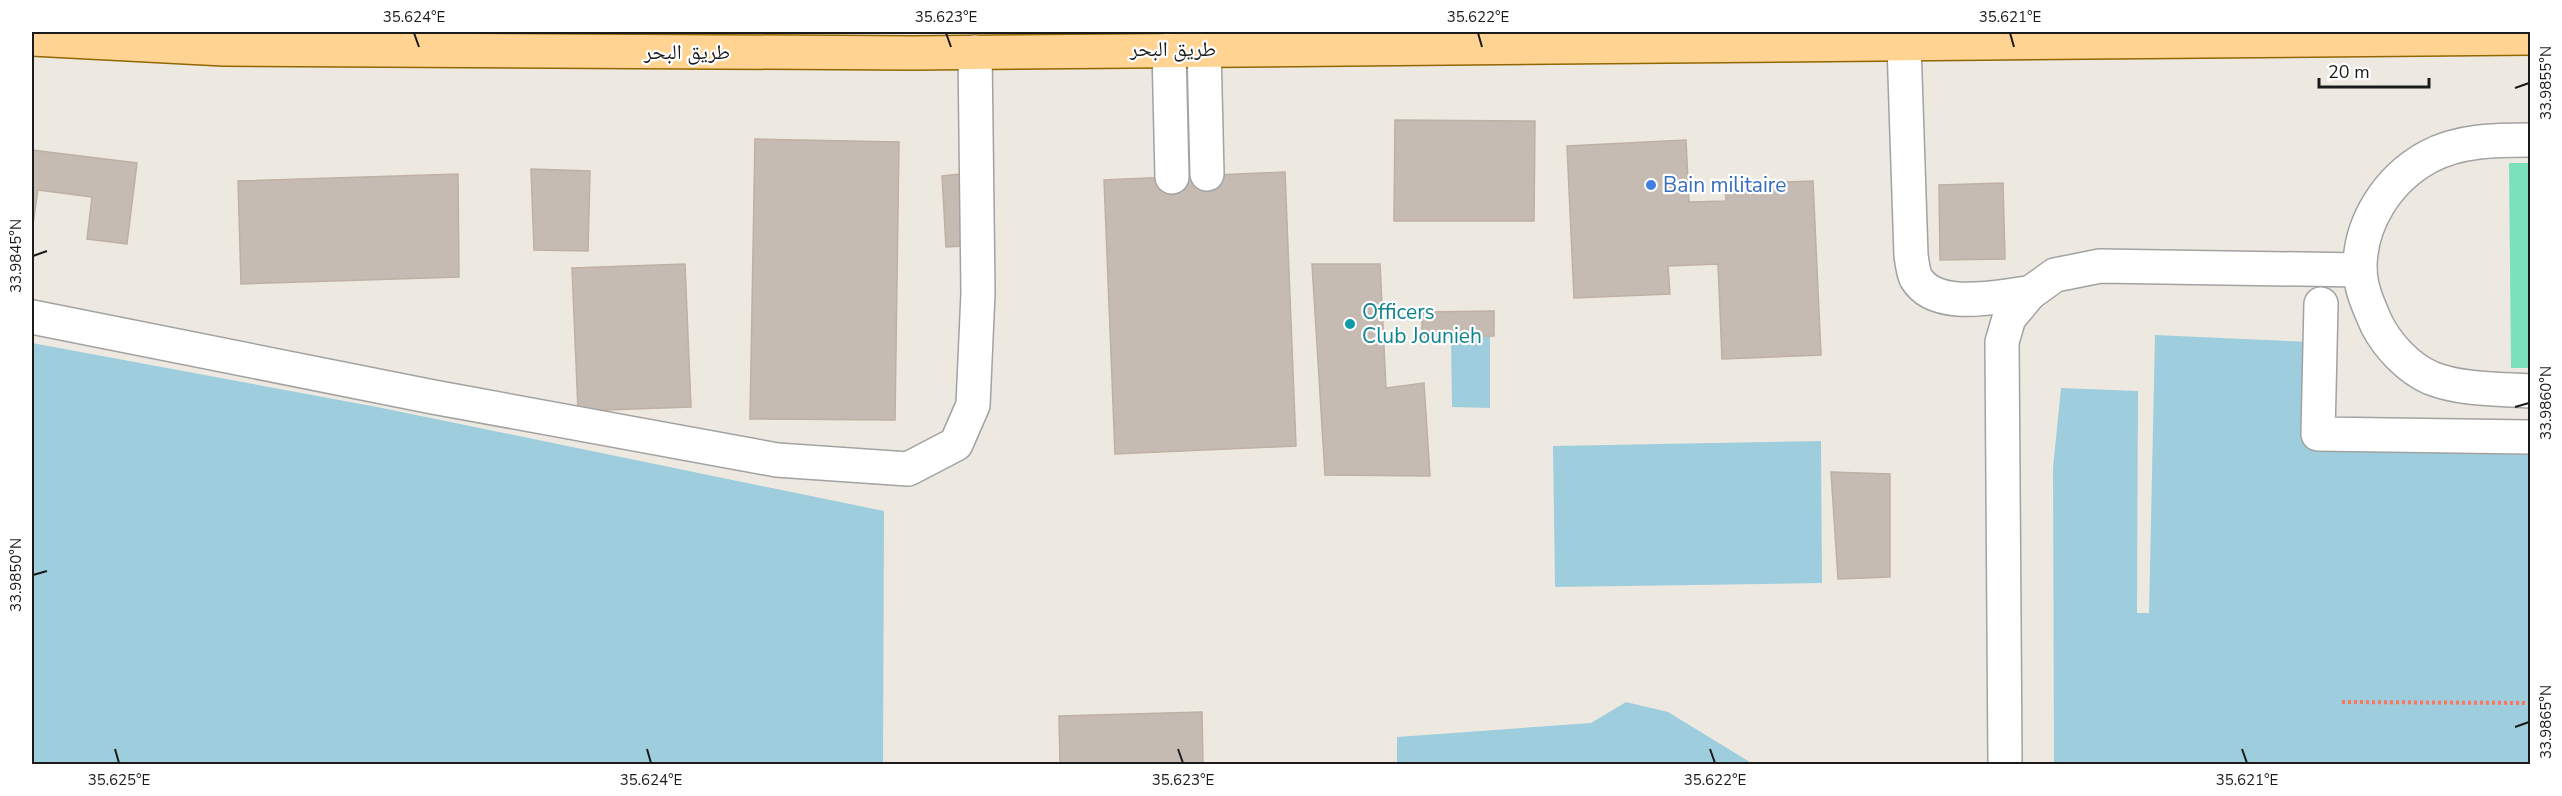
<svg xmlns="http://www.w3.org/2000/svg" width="2562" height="796" font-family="'Nunito Sans','Noto Naskh Arabic',sans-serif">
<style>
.pitch{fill:#7ae1bc}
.water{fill:#9ecddd}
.building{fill:#c5bbb3;stroke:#bfb0a2;stroke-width:1.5}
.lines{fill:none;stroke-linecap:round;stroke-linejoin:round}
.minor-casing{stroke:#a2a2a2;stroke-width:36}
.major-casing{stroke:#926600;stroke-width:36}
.path{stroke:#ff745f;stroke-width:4;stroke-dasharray:3 3;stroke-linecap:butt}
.minor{stroke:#fff;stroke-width:33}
.major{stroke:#ffd493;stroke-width:33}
.ticks{fill:none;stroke:#1b1b1b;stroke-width:2}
.shop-dot{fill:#3f7fe0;stroke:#fff;stroke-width:2}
.culture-dot{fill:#0f9aa8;stroke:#fff;stroke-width:2}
.labels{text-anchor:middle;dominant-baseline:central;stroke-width:4.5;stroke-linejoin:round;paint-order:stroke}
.street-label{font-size:21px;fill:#1b1b1b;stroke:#fff}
.shop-label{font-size:21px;fill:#366cbe;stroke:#fff;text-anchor:start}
.culture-label{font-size:21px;fill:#0d838f;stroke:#fff;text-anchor:start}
.neatline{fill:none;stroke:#1b1b1b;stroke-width:2}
.ticks-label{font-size:15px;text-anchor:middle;fill:#1b1b1b}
</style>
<rect width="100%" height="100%" fill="#ede9e0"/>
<polygon class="pitch" points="2509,163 2530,163 2530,368 2511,368"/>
<g class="water">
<polygon points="2155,335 2311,342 2309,439 2530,443 2530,764 2054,764 2053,468 2061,388 2138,391 2137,613 2149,613"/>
<polygon points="1451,337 1490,337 1490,408 1452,407"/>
<polygon points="32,343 377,407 884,511 883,764 32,764"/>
<polygon points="1821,441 1822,583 1555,587 1553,446"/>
<polygon points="1626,702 1668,712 1753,764 1397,764 1397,737 1591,723"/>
</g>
<g class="building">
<polygon points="1395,120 1535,121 1534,221 1394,221"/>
<polygon points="755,139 899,142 895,420 750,419"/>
<polygon points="1686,140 1689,202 1726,201 1725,184 1813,181 1821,355 1722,359 1718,264 1668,266 1670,294 1574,298 1567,146"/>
<polygon points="32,150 137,163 127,244 87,239 92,197 38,190 32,231"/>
<polygon points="531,169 590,171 588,251 534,250"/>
<polygon points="1285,172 1296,446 1115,454 1104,180"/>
<polygon points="458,174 459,277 241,284 238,181"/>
<polygon points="960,174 964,246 946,247 942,176"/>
<polygon points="2003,183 2005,259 1940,260 1939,185"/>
<polygon points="685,264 691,407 578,411 572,268"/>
<polygon points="1312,264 1380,264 1386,388 1424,383 1430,476 1325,475"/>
<polygon points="1494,311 1494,336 1422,337 1422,312"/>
<polygon points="1831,472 1890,474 1890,577 1838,579"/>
<polygon points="1202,712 1203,764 1060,764 1059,716"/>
</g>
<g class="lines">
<g class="minor-casing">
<g id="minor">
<path d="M 1904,45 L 1911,255 C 1912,262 1913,272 1916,278 C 1936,312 1998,296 2030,293"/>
<polyline points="1204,49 1207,174"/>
<polyline points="1169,50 1172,177"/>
<path d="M 2530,140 C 2497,140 2459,140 2428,157 C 2388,179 2360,222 2360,268 C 2360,288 2369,307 2377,325 C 2388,346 2408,368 2431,378 C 2461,390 2499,389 2530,391"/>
<polyline points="2321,304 2318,434 2530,437"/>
<polyline points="32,317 433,397 777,460 908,469 956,444 973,405 978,293 975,52"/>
<polyline points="2005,764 2002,342 2009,318 2030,293 2055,275 2100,266 2360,270"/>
</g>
</g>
<g class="major-casing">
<polyline id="major" points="32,39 224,49 913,53 2530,38"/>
</g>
<polyline class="path" points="2342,702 2530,703"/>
<use href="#minor" class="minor"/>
<use href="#major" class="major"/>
</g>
<path class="ticks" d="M 414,33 L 419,47M 946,33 L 951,47M 1478,33 L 1482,47M 2010,33 L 2014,47M 2515,88 L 2529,83M 33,256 L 47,251M 2515,407 L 2529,403M 33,575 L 47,571M 2515,727 L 2529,722M 115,749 L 119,763M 647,749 L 651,763M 1178,749 L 1183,763M 1710,749 L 1715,763M 2242,749 L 2247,763"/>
<circle class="shop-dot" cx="1651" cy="185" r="6"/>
<circle class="culture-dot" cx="1350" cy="324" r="6"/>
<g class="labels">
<g class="street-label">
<text x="1173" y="49">طريق البحر</text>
<text x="687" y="52">طريق البحر</text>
</g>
<g class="shop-label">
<text x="1663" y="185">Bain militaire</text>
</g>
<g class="culture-label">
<text x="1362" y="312">Officers<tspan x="1362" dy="24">Club Jounieh</tspan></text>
</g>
</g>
<rect width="2562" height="796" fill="none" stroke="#ffffff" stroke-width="66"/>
<path d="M2319 78v9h110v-9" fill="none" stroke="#1b1b1b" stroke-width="3"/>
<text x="2328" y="78" font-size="18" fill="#1b1b1b" stroke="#ffffff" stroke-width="4.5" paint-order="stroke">20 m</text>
<rect x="33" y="33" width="2496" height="730" class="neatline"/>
<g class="ticks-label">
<text x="414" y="22">35.624°E</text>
<text x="946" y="22">35.623°E</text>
<text x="1478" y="22">35.622°E</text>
<text x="2010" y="22">35.621°E</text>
<text transform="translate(2546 83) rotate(-90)" y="5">33.9855°N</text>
<text transform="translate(16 256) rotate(-90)" y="5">33.9845°N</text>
<text transform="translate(2546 403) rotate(-90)" y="5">33.9860°N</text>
<text transform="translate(16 575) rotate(-90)" y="5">33.9850°N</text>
<text transform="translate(2546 722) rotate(-90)" y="5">33.9865°N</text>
<text x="119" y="785">35.625°E</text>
<text x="651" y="785">35.624°E</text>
<text x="1183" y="785">35.623°E</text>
<text x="1715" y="785">35.622°E</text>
<text x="2247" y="785">35.621°E</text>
</g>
</svg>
